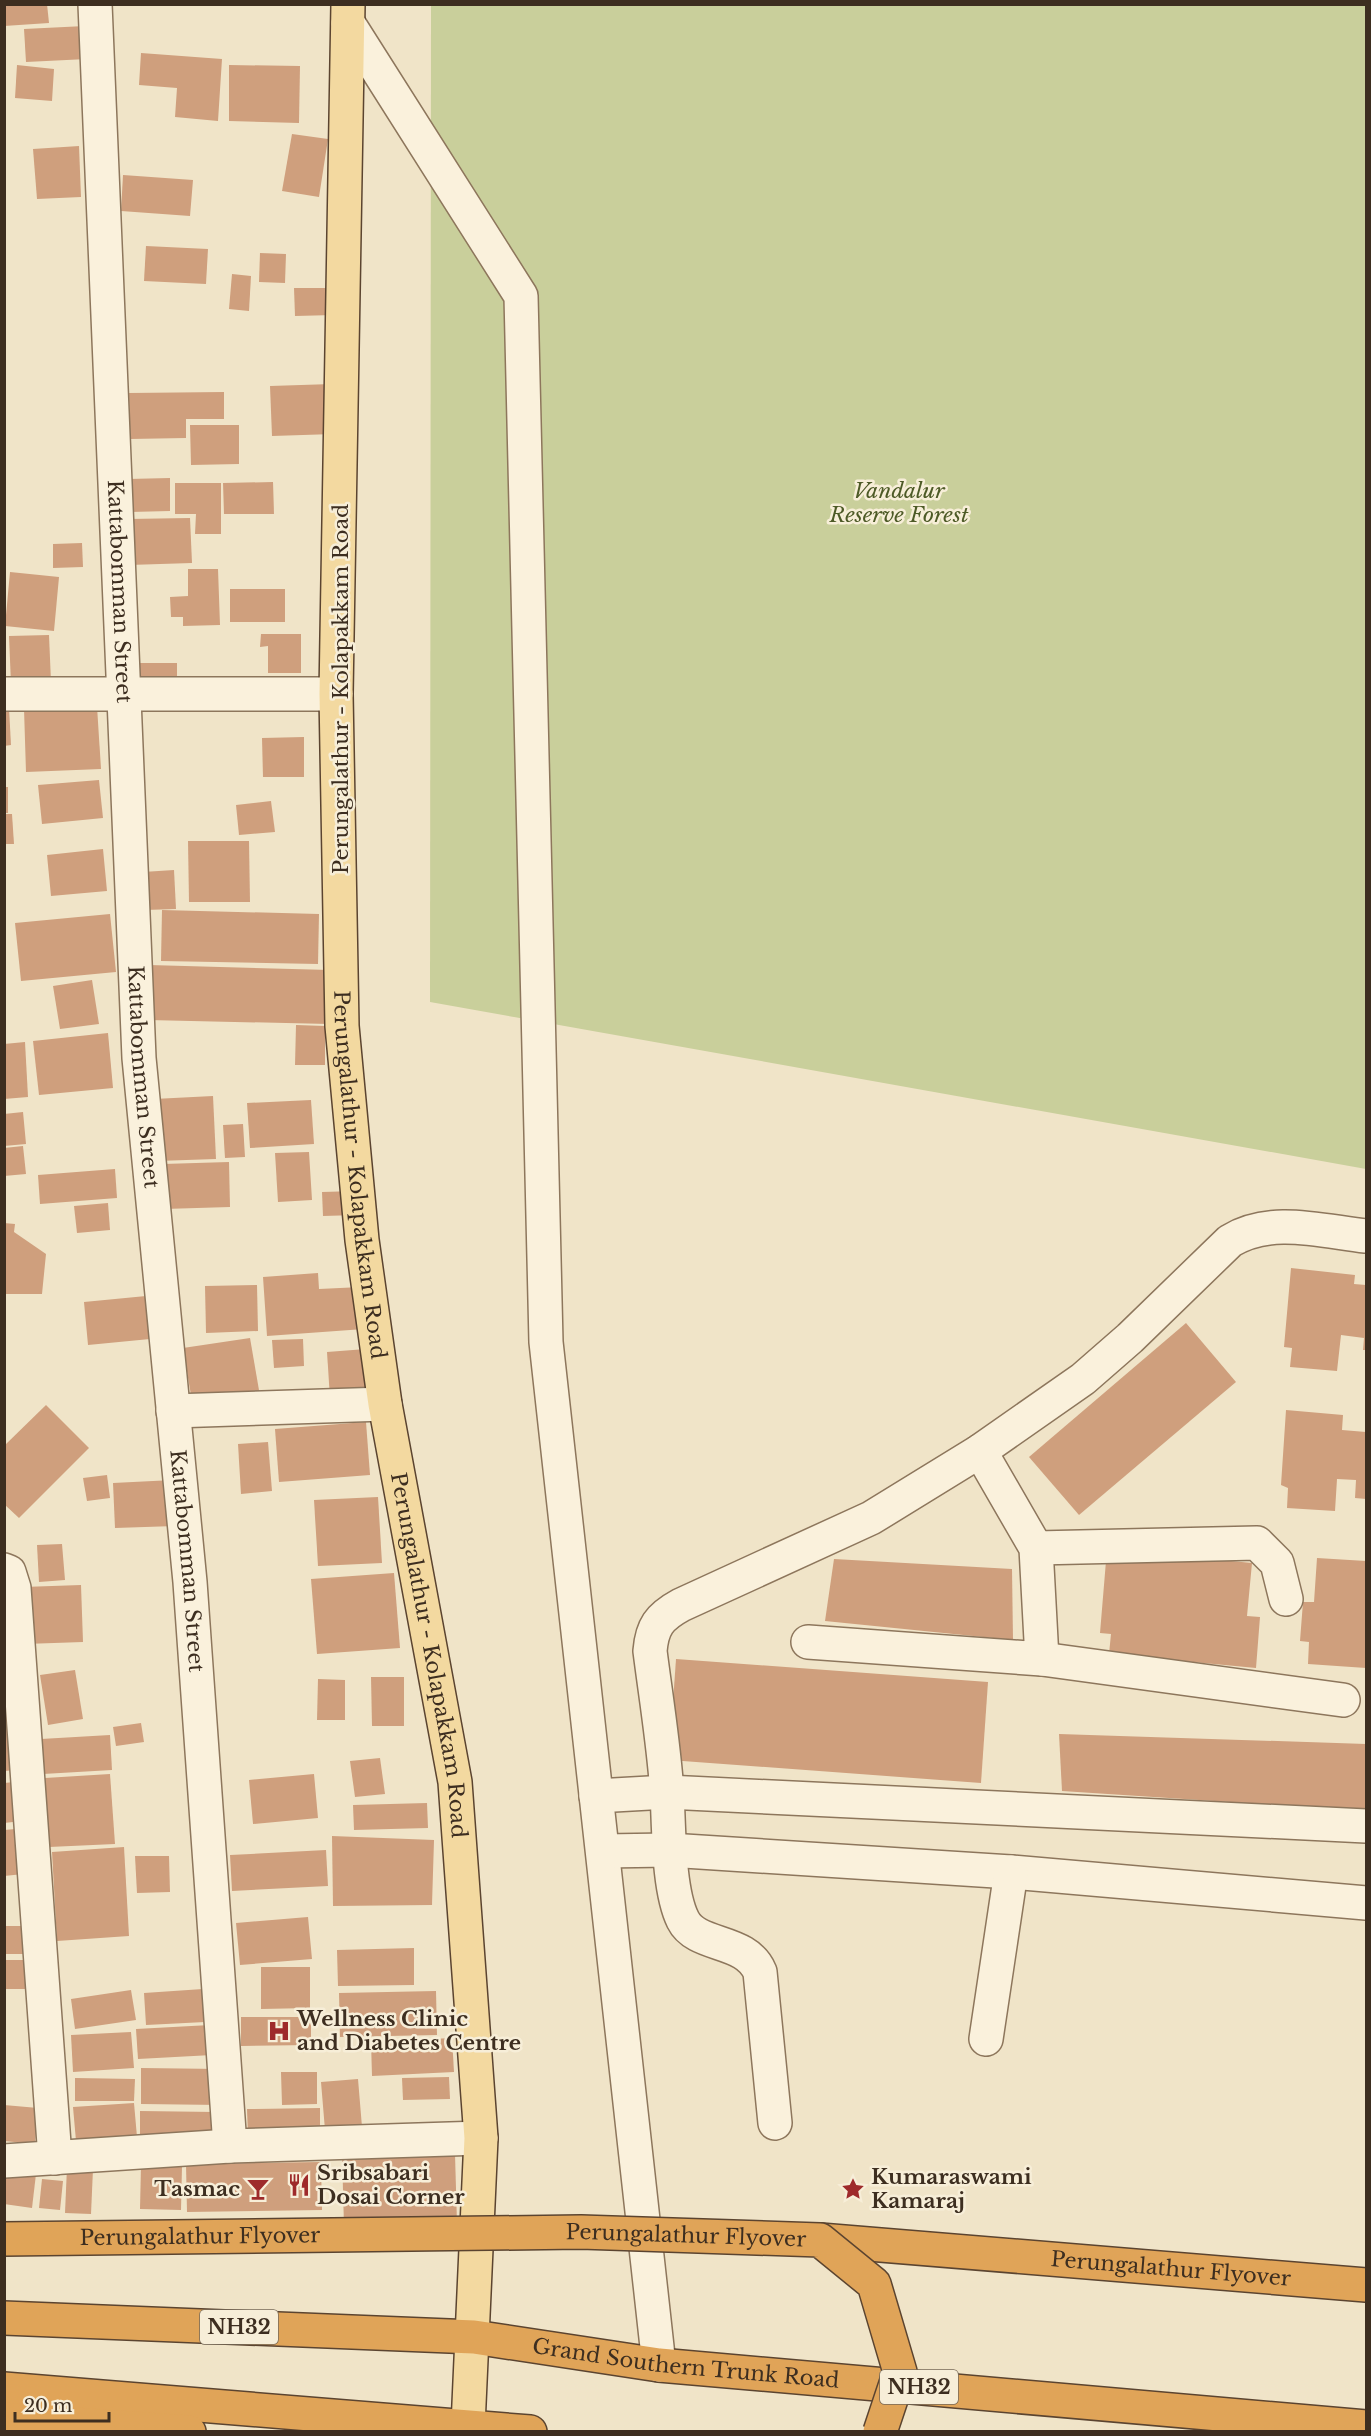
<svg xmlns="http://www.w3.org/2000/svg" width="1371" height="2436" font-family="'Libre Baskerville',serif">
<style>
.green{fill:#c9cf9b}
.building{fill:#cf9f7d}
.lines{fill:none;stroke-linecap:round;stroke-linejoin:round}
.minor-casing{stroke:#8d765c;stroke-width:36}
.major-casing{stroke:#5b4430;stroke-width:36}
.highway-casing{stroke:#5b4430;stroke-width:36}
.minor{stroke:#faf1dc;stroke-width:33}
.major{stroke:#f3d9a0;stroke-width:33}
.highway{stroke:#e0a458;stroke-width:33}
.highway-bridge-casing{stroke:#5b4430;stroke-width:36;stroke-linecap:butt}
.highway-bridge{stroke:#e0a458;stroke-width:33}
.labels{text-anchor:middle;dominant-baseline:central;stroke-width:5;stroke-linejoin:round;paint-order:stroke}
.shield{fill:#f7eed8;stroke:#756857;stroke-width:1.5}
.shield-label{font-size:20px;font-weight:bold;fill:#3d2e20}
.park-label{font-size:21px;font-style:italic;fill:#4d5a26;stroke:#f7eed8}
.street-label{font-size:21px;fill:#3d2e20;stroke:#f7eed8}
.poi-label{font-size:21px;font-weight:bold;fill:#3d2e20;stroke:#f7eed8;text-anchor:start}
</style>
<rect width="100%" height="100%" fill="#f0e4c8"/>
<polygon class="green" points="431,5 1366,5 1366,1169 430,1002"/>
<g class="building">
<polygon points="4,4 47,4 49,23 4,26"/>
<polygon points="85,26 87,59 26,62 24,29"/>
<polygon points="141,53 222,59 218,121 175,117 177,88 139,85"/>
<polygon points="17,65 54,69 52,101 15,98"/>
<polygon points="229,65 300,66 299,123 229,121"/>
<polygon points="292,134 328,139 319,197 282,191"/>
<polygon points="79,146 81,197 37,199 33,149"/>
<polygon points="123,175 193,180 190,216 121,211"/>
<polygon points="146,246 208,249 206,284 144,281"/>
<polygon points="260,253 286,254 285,283 259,282"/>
<polygon points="232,274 251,276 249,311 229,309"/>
<polygon points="294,288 333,288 334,315 295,316"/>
<polygon points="332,384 334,434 272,436 270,386"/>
<polygon points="224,392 224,419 186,419 186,438 130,439 129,393"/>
<polygon points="190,425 239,425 239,464 191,465"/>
<polygon points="170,478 170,511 130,512 128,479"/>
<polygon points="273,482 274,514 224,514 223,483"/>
<polygon points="175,483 221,483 221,534 195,534 196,514 175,514"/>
<polygon points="190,518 192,563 129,565 128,519"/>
<polygon points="82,543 83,567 53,568 53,544"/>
<polygon points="188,569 218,569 220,625 183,626 183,617 171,617 170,597 188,596"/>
<polygon points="10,572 59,577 54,631 5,626"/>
<rect x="230" y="589" width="55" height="33"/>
<polygon points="261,634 301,634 301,673 268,673 268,646 260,647"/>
<polygon points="49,635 51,682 11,684 9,636"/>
<rect x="127" y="663" width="50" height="25"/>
<polygon points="97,706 101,769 26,772 24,709"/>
<polygon points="4,708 9,708 11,745 4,746"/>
<polygon points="304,737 304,777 263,777 262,738"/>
<polygon points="99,780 103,818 42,824 38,785"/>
<rect x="4" y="787" width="4" height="26"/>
<polygon points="271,801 275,832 239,835 236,805"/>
<polygon points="4,814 12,814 14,844 4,844"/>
<polygon points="188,841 249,841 250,902 189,902"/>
<polygon points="103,849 107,891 51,896 47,855"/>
<polygon points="174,870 176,909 145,910 143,872"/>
<polygon points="162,910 319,914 318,964 161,961"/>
<polygon points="110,914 116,972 21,981 15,923"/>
<polygon points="149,965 330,970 329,1024 148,1020"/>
<polygon points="92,980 99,1024 60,1029 53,986"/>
<polygon points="296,1025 325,1026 325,1065 295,1065"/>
<polygon points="108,1033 113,1088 39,1095 33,1041"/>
<polygon points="25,1042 28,1097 4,1099 4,1044"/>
<polygon points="213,1096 216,1159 157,1161 154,1099"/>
<polygon points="311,1100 314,1144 250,1148 247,1103"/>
<polygon points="23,1112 26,1144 4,1146 4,1114"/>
<polygon points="243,1124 245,1157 225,1158 223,1125"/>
<polygon points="23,1146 26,1174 4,1176 4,1148"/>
<polygon points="309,1152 312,1200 278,1202 275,1153"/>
<polygon points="229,1162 230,1207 164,1209 163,1164"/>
<polygon points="115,1169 117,1198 40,1204 38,1175"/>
<polygon points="356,1191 357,1215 323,1216 322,1192"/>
<polygon points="108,1203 110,1230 77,1233 74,1206"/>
<polygon points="4,1223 15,1224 14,1232 46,1254 42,1294 4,1294"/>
<polygon points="1291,1268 1355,1275 1354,1284 1366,1285 1366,1350 1363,1350 1364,1338 1341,1335 1337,1371 1290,1367 1292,1348 1284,1347"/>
<polygon points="318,1273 319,1289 361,1287 364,1329 267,1336 263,1277"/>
<polygon points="257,1285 258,1331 206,1333 205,1286"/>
<polygon points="146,1296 150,1339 88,1345 84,1302"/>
<polygon points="1186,1323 1236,1382 1079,1515 1029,1457"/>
<polygon points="250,1338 260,1396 193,1407 183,1348"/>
<polygon points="303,1339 304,1366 274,1368 272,1340"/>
<polygon points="366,1349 369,1395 330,1398 327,1352"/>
<polygon points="46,1405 89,1448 19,1518 4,1504 4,1446"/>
<polygon points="1286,1410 1343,1415 1342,1430 1366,1432 1366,1499 1355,1498 1356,1480 1337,1479 1335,1511 1287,1508 1288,1488 1281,1485"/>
<polygon points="366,1422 370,1475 279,1482 275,1429"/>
<polygon points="268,1442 272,1491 241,1494 238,1444"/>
<polygon points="107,1475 110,1498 87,1501 83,1478"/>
<polygon points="173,1480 175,1526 115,1528 113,1483"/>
<polygon points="378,1497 382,1563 318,1566 314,1500"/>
<polygon points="62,1544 65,1580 39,1582 37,1545"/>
<polygon points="1107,1549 1252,1563 1247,1616 1260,1617 1256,1668 1109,1654 1111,1634 1100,1633"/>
<polygon points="1317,1558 1366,1561 1366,1668 1308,1664 1309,1642 1300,1641 1303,1602 1314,1602"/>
<polygon points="834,1559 1012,1569 1013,1640 825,1621"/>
<polygon points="394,1573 400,1648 317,1654 311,1579"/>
<polygon points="81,1585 83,1642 25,1644 23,1587"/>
<polygon points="676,1659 988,1682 981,1783 669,1760"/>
<polygon points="75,1670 83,1719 48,1725 40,1675"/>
<polygon points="371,1677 404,1677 404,1726 372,1726"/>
<polygon points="318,1679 345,1680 345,1720 317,1720"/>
<polygon points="141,1723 144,1742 116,1746 113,1727"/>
<polygon points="13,1727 17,1770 4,1771 4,1728"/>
<polygon points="1059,1734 1366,1744 1366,1811 1062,1791"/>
<polygon points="110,1735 112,1770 43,1774 41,1739"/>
<polygon points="380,1758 385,1794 355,1797 350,1761"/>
<polygon points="110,1774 115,1844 49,1847 45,1778"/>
<polygon points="314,1774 318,1818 253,1824 249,1780"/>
<polygon points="25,1781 31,1820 4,1823 4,1783"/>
<polygon points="427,1803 428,1828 354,1830 353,1805"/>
<polygon points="27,1828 33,1873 4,1876 4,1830"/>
<polygon points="332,1836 434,1840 432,1905 333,1906"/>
<polygon points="124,1847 129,1936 57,1941 52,1852"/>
<polygon points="326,1850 328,1886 232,1891 230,1855"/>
<polygon points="135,1856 169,1856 170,1892 137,1893"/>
<polygon points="308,1917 312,1959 240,1965 236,1923"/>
<rect x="4" y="1926" width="29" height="28"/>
<polygon points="414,1948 414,1985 338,1986 337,1950"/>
<rect x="4" y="1960" width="23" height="29"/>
<polygon points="261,1967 310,1967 310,2008 261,2009"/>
<polygon points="203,1989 205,2022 146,2025 144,1993"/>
<polygon points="131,1990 136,2020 75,2029 71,1999"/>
<polygon points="436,1991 437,2035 340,2037 339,1993"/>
<polygon points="241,2017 311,2017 311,2045 241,2046"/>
<polygon points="210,2025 212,2055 138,2059 136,2029"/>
<polygon points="131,2032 134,2068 73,2072 71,2035"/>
<polygon points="452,2038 454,2072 372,2076 371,2042"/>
<polygon points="141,2068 221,2069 221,2105 141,2104"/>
<polygon points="281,2072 317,2072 317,2104 282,2105"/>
<polygon points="449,2077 450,2099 403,2100 402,2078"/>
<polygon points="75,2078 135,2079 134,2101 75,2101"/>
<polygon points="358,2079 362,2127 325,2130 321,2082"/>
<polygon points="134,2103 137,2137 76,2141 73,2107"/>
<polygon points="4,2105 38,2108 35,2144 4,2141"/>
<polygon points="320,2108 320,2135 248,2137 247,2109"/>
<polygon points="140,2111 215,2112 215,2140 140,2139"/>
<polygon points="455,2154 457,2224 344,2226 342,2155"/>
<polygon points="321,2162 322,2210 187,2212 186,2164"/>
<polygon points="141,2165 182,2166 181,2210 140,2209"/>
<polygon points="67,2167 93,2169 91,2214 65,2213"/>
<polygon points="36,2174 32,2208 4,2204 4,2176"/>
<polygon points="42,2179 63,2181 60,2210 39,2208"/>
</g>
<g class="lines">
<g class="minor-casing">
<g id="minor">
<path id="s1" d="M 95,4 L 139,1058 L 190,1582 L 230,2146"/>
<polyline points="348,23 521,296 546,1342 659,2365"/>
<polyline points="4,694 336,694"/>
<polyline points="173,1411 385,1404"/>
<polyline points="1036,1548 1257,1543 1277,1563 1286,1599"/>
<polyline points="4,1570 9,1572 14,1588 55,2158"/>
<polyline points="808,1642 1042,1659 1036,1548 980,1451"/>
<polyline points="1042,1659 1343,1700"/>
<polyline points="596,1796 667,1792 1366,1826"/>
<polyline points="603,1851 669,1850 1011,1872 1366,1903"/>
<polyline points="986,2039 1011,1872"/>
<path d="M 775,2123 L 760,1972 C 746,1938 697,1948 683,1920 C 668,1890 669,1827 667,1793 C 664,1746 656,1698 650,1651 C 652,1627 659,1617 681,1605 L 871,1518 L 980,1451 L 1083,1379 L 1130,1338 L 1230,1241 C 1271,1216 1321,1231 1366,1236"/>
<polyline points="4,2161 230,2146 481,2138"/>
</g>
</g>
<g class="major-casing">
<g id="major">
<path id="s2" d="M 348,4 L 336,694 L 342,1026 L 362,1240 L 385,1404 L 455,1782 L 481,2138 L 468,2426"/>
</g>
</g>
<g class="highway-casing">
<g id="highway">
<path id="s3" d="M 820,2240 L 1366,2285"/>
<path id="s4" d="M 4,2318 L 474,2337 L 659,2365 L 1366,2427"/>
<polyline points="4,2389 530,2432"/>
<polyline points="4,2419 189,2432"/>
</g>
</g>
<use href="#minor" class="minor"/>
<use href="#major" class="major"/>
<use href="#highway" class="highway"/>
<g class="highway-bridge-casing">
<g id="highway-bridge">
<path id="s5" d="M 4,2239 L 581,2232 L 820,2240 L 874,2284 L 900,2372 L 880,2432"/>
</g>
</g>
<use href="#highway-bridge" class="highway-bridge"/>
</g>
<defs>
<g id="hospital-bare" transform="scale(1.8)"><path d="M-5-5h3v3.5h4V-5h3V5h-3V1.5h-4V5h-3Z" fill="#9e2a2b" stroke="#f7eed8" stroke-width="2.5" paint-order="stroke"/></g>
<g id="restaurant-bare" transform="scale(1.8)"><path d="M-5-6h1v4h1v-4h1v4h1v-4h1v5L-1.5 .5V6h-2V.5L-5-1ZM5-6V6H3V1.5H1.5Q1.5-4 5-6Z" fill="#9e2a2b" stroke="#f7eed8" stroke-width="2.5" paint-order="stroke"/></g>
<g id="bar-bare" transform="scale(1.8)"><path d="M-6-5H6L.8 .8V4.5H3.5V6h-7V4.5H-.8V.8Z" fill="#9e2a2b" stroke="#f7eed8" stroke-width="2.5" paint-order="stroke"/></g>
<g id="sight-bare" transform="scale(1.8)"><path d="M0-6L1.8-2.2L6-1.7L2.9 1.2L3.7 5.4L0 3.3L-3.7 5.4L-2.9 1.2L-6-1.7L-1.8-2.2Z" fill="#9e2a2b" stroke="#f7eed8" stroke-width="2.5" paint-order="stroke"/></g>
</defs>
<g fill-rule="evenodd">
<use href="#hospital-bare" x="279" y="2031"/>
<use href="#restaurant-bare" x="299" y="2185"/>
<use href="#bar-bare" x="258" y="2189"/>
<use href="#sight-bare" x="853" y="2189"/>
</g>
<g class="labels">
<g class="shield">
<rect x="200" y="2310" width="78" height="34" rx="4.5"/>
<rect x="880" y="2370" width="78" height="34" rx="4.5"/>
</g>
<g class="shield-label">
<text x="239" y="2327">NH32</text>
<text x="919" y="2387">NH32</text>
</g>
<g class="park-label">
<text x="899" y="491">Vandalur<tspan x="899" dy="24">Reserve Forest</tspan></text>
</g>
<g class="street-label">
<text stroke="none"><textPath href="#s1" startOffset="588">Kattabomman Street</textPath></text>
<text transform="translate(341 689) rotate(-90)">Perungalathur - Kolapakkam Road</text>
<text stroke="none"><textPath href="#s1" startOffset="1074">Kattabomman Street</textPath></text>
<text stroke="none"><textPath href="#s2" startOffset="1172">Perungalathur - Kolapakkam Road</textPath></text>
<text stroke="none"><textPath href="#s1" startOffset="1560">Kattabomman Street</textPath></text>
<text stroke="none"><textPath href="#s2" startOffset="1658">Perungalathur - Kolapakkam Road</textPath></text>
<text stroke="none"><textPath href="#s5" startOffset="682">Perungalathur Flyover</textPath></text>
<text stroke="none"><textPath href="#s5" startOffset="196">Perungalathur Flyover</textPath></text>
<text stroke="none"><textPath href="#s3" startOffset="352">Perungalathur Flyover</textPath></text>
<text stroke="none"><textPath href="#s4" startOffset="684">Grand Southern Trunk Road</textPath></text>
</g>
<g class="poi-label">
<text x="297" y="2019">Wellness Clinic<tspan x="297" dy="24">and Diabetes Centre</tspan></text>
<text x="317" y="2173">Sribsabari<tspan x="317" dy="24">Dosai Corner</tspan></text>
<text x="871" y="2177">Kumaraswami<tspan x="871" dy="24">Kamaraj</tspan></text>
<text x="240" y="2189" text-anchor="end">Tasmac</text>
</g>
</g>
<rect width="1371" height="2436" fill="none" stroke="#3d2e20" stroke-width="12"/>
<path d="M15 2412v9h94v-9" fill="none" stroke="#3d2e20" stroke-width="3"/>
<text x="24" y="2412" font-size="18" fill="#3d2e20" stroke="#f7eed8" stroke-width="4.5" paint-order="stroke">20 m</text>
</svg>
